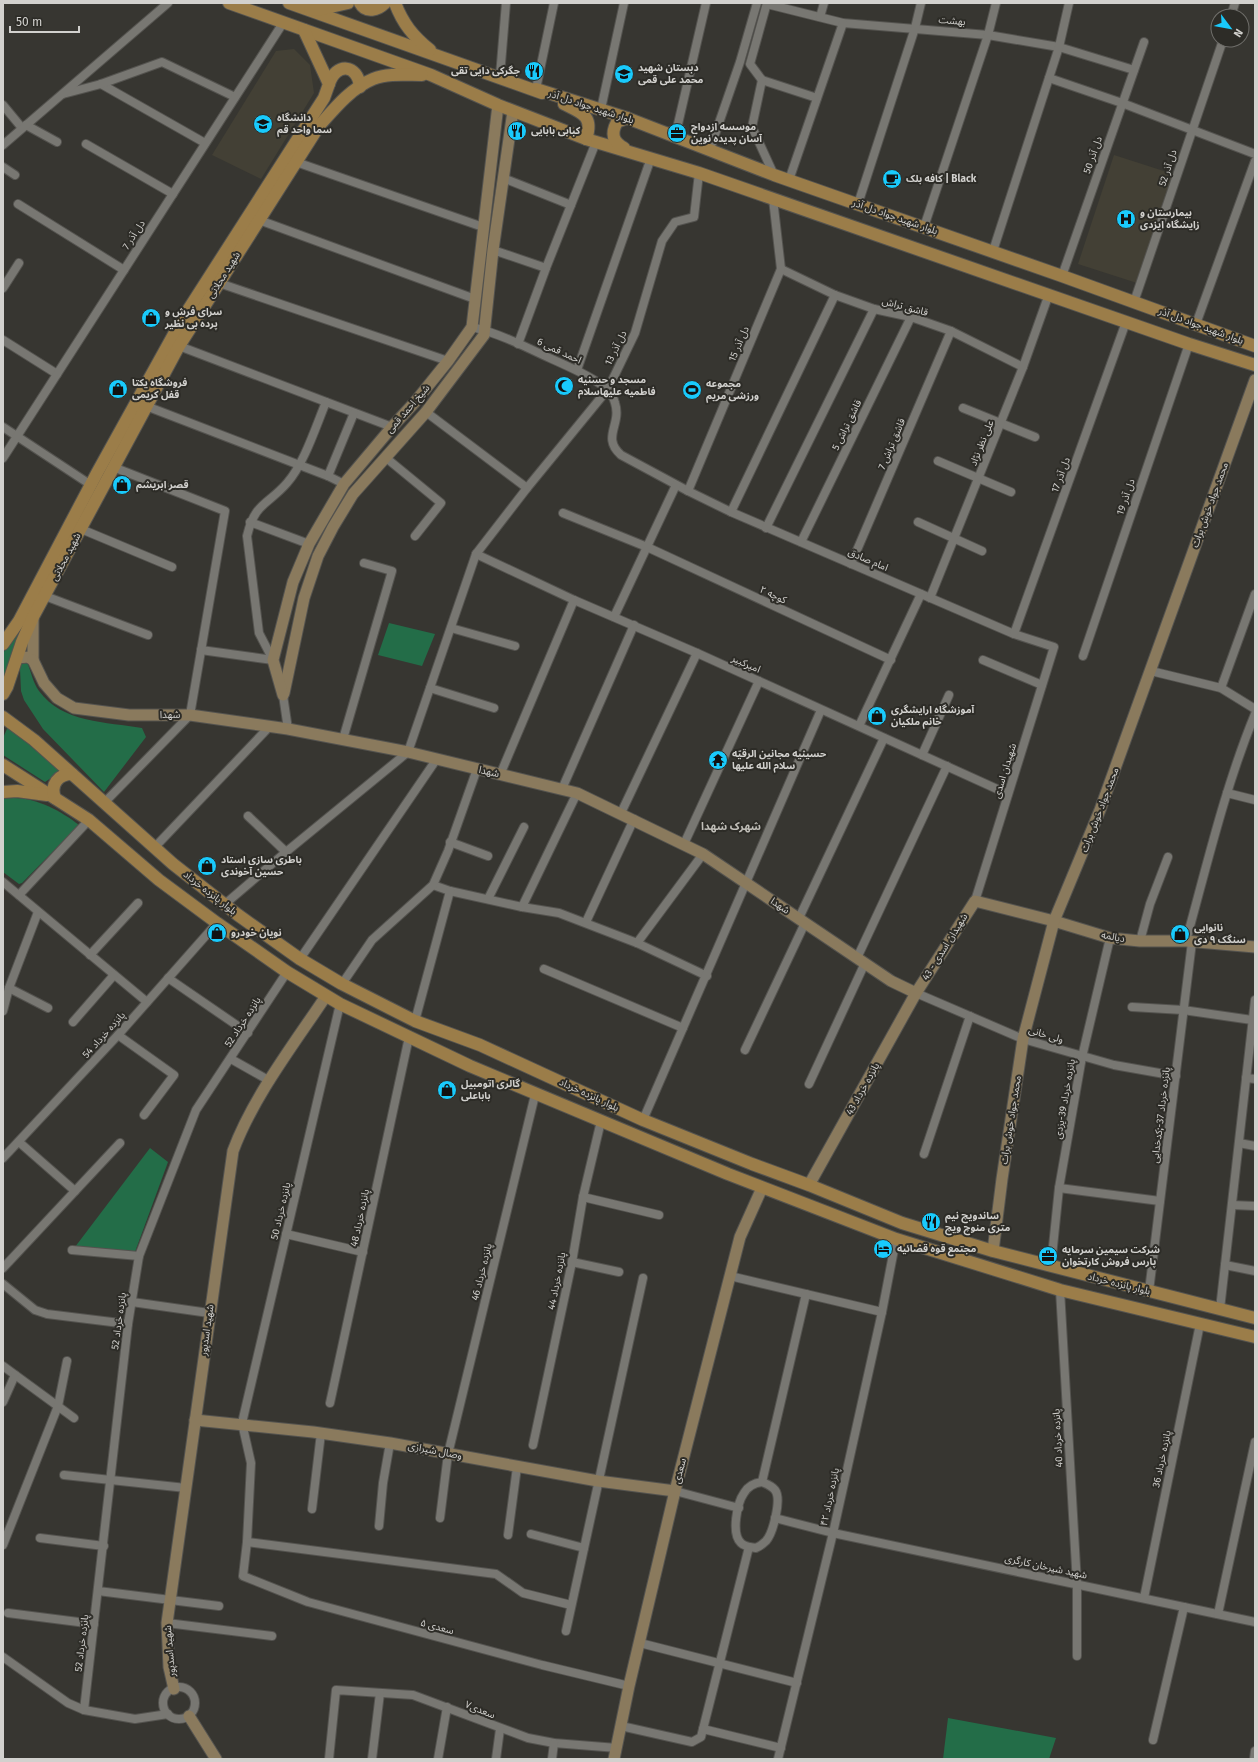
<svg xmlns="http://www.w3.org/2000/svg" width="1258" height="1762" font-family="'Fira Sans','Noto Sans Arabic',sans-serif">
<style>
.built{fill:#434035}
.green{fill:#236d48}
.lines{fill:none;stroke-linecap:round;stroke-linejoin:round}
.street-casing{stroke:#54534f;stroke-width:10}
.secondary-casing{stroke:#54534f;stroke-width:13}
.primary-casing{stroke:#54534f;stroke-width:14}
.street{stroke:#787772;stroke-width:8}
.secondary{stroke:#8a7a5d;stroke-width:11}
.primary{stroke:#9b7d49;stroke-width:12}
.labels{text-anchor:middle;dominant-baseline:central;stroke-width:4;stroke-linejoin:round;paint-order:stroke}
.street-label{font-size:10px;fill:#d2d1ce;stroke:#2d2c27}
.poi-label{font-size:10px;font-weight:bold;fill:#d2d1ce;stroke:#2d2c27;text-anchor:start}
.neighbourhood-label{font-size:11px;font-weight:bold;fill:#c1bfb9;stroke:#2d2c27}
</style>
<rect width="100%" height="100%" fill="#373631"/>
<g class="built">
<polygon points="294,49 310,65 314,93 261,179 212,155 276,51"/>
<polygon points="1114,155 1173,174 1137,283 1078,264"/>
</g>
<g class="green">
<polygon points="389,623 435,634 422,666 378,655"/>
<polygon points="20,629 21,630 3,683 3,653"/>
<path d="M 21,661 L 27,662 C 31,671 33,683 39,691 C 62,723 107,722 142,728 L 146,737 L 104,792 L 43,729 L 24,700 L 21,691 L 20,669 Z"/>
<polygon points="9,724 63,770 45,782 3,755 3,738"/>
<path d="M 3,799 C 30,794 58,809 79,825 L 22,883 L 19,884 L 3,872 Z"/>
<polygon points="150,1148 168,1162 135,1252 75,1247"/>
<polygon points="948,1718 1056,1738 1049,1759 943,1759"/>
</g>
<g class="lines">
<g class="street-casing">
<g id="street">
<polyline points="767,3 750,64 762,80 817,98"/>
<polyline points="767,4 843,23 988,35 1059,47 1134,70"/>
<polyline points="1231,16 1235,3"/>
<polyline points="820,17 824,3"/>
<polyline points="500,76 506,3"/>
<polyline points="1049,78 1122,103 1255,154"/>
<polyline points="762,80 752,127 774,175"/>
<polyline points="101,84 205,143"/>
<polyline points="536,89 554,3"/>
<polyline points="63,94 101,84 162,62 235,97"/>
<polyline points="3,105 22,128"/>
<polyline points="601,109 624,3"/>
<polyline points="26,125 57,142"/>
<polyline points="675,137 706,3"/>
<polyline points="86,144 173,194"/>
<polyline points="3,145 168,3"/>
<polyline points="710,149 740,62 757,3"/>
<polyline points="296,162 483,227"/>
<polyline points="3,167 15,175"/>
<polyline points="503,178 571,205"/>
<polyline points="789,180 843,23"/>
<polyline points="18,204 124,270"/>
<polyline points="858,204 915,28 921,3"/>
<polyline points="259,220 475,299"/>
<polyline points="924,227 988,35 996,3"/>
<polyline points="493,250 546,268"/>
<polyline points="993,251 1059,47 1069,3"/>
<polyline points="781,269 835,295 874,309 911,317 951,331 1023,367"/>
<polyline points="1062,276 1144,42"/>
<polyline points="219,283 448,361"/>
<polyline points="3,288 19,263"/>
<polyline points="1134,302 1223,40"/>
<polyline points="1196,324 1255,161"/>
<path d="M 472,327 C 497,333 520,344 543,355 C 565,365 587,374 606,388 C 610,391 614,399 615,403 C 622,425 601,437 621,455 L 688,491 L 731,512 L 1014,634 L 1054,647 L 975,901"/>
<polyline points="3,340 57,374"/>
<polyline points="518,344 546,268 596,142"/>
<polyline points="179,346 392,427"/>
<polyline points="577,370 651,158"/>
<polyline points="146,406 328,476 344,484"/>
<polyline points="963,408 1035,437"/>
<polyline points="426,412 527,488"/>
<polyline points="3,427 91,485"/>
<polyline points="385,457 441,503 415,536"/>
<polyline points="3,458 283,23"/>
<polyline points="938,461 1011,492"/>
<polyline points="328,476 354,413"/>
<polyline points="688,491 781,269 773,199"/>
<polyline points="731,512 835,295"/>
<polyline points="563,513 647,547 891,660"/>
<polyline points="250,522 309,544"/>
<polyline points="918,522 982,551"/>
<polyline points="766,528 874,309"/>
<polyline points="81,529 172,567"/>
<polyline points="801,542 911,317"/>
<polyline points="476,554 574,600 697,653 1008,794"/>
<polyline points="851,564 951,331"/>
<polyline points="45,596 148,635"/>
<polyline points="930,598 1023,367 1049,294"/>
<polyline points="614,617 676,485"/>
<polyline points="451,628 515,646"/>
<polyline points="1014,634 1126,322"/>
<polyline points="201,650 273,660"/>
<polyline points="1083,656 1189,344"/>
<path d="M 273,660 L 259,633 L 247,536 C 255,502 268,505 287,483 C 304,464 316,426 326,402"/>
<polyline points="983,660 1042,685"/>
<polyline points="1151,671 1221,688 1255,709"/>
<polyline points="430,688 494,708"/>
<polyline points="1221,688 1255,594"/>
<polyline points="283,695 288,729"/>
<polyline points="859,726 921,594"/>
<polyline points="343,739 392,571 364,563"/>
<polyline points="922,755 949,695"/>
<polyline points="500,775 574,600"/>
<polyline points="562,789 634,625"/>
<polyline points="1227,793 1255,800"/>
<polyline points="104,803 190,715 225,511 113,467"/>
<polyline points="621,813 697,653"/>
<polyline points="248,816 286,852"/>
<polyline points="450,842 488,856"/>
<polyline points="684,844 759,681"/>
<polyline points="154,848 270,726"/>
<polyline points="3,882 147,1002"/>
<polyline points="433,885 450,891 522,907 559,913 637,943 707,976"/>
<polyline points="19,895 89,820"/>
<polyline points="488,899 524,827"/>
<polyline points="225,904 286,852 408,752 476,554 527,488 608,389 635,333 662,241 675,222 694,217 699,173"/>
<polyline points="522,907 577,793"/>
<polyline points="799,918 884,738"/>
<polyline points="586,922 634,819"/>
<polyline points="1140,941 1150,904 1168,857"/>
<path d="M 1186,941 C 1207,865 1225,787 1255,714"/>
<polyline points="637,943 703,854"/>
<polyline points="90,955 138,903"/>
<polyline points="857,958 947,766"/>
<polyline points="300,959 436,760"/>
<polyline points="544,969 683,1028"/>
<polyline points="168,978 248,1033"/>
<polyline points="342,984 372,940 433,885 448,851 477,769"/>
<polyline points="9,988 48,1008"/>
<polyline points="916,993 1023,1039 1114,1065 1176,1076"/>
<polyline points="340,1004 242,1423 251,1463 247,1542 243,1576 308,1602 542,1665 629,1686"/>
<polyline points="1132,1007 1183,1010 1252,1020"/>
<polyline points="3,1011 9,988 38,912"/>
<polyline points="415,1021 450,891"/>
<polyline points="73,1022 114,975"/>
<polyline points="118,1035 174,1075 144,1115"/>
<polyline points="745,1050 805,923"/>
<polyline points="231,1059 270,1081"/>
<polyline points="1246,1078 1255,1079"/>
<polyline points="809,1084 865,963"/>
<polyline points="643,1120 821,710"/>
<polyline points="19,1142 75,1191"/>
<polyline points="1239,1143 1255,1146"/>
<polyline points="924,1154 970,1016"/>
<polyline points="3,1158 118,1035 217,923"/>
<polyline points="1059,1188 1160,1201"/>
<polyline points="583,1197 659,1215"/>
<polyline points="1232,1205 1255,1206"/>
<polyline points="286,1234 363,1252"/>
<polyline points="72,1250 139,1256"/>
<polyline points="572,1262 619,1272"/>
<polyline points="1225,1265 1255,1271"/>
<polyline points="1051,1266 1059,1188 1082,1057 1110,938"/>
<polyline points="3,1268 120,1143"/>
<polyline points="730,1276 882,1312"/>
<polyline points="3,1284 35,1310 47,1314 128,1324"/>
<polyline points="1060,1290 1077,1584 1077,1656"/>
<polyline points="1149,1291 1192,942"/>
<polyline points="132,1302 209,1313"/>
<polyline points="1220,1309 1255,1000"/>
<polyline points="3,1366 74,1418"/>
<polyline points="3,1402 15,1375"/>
<polyline points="330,1403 409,1037"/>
<polyline points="533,1445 572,1262 583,1197 601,1121"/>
<polyline points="64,1475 186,1488"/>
<polyline points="762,1482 806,1294"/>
<path d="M 762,1482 C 767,1484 772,1486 775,1490 C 782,1499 773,1533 766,1541 C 763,1544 760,1546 756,1548 C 751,1547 745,1547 741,1543 C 731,1534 737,1503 744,1493 C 748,1486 754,1483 762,1482 Z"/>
<polyline points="675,1491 739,1508"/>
<polyline points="312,1509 321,1433"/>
<polyline points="440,1518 448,1454 535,1095"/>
<polyline points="775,1518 833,1533 1255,1622"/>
<polyline points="379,1526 383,1483 390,1443"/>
<polyline points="531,1534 584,1548"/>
<polyline points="508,1535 517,1467"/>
<polyline points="40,1538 104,1546"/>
<polyline points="247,1542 496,1574 523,1593 571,1605"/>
<polyline points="3,1545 58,1406 67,1361"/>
<polyline points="98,1591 219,1606"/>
<polyline points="1144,1598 1200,1324"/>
<polyline points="8,1613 94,1624"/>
<polyline points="1218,1614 1255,1442"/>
<polyline points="167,1623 272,1636"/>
<polyline points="566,1631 643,1278"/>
<polyline points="640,1643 797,1683"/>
<polyline points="3,1657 68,1703 84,1710 135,1719 168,1714"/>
<circle cx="179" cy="1703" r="16"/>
<polyline points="84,1710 128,1324 139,1256 196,1110 287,972"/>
<polyline points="621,1726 692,1742 701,1737 749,1547"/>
<polyline points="703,1729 781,1748"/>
<polyline points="1153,1740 1184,1607"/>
<polyline points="329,1759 336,1690 413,1695 528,1738 554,1743 617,1748"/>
<polyline points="372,1759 380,1693"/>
<polyline points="438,1759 447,1707"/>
<polyline points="496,1759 500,1729"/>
<polyline points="552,1759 554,1743"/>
<polyline points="778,1759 833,1533 882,1312 896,1239"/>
<polyline points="1254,1759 1255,1751"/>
</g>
</g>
<g class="secondary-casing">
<g id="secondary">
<polyline points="17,658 28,657 33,660 33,619"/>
<polyline points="33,660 44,683 57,698 74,708 129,715 190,715 288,729 408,752 577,793 703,854 891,981 916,993"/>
<polyline points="284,693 304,598 318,556 333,527 353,494 426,412 484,335 493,250 513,111"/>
<polyline points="283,695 273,660 293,582 309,544 344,484 392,427 415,402 448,361 472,327 498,105"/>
<polyline points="809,1185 916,993 975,901 1054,921 1110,938 1140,941 1186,941 1255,947"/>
<polyline points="993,1251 1002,1179 1023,1039 1054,921 1100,810 1255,380"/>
<polyline points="195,1420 313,1432 390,1443 598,1481 675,1491"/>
<path d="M 174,1689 L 169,1667 L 167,1623 L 233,1151 C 253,1097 294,1044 326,996"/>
<polyline points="189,1716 216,1759"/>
<polyline points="614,1759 629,1686 675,1491 740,1237 762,1188"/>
</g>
</g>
<g class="primary-casing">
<g id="primary">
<polyline points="229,3 431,75 498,105 586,139 699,173 1189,344 1255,365"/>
<polyline points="289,3 542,93"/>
<path d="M 360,3 C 366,14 378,10 385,3"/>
<path d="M 395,3 C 403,24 413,36 430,50"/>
<polyline points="310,10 322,9 348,3"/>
<path d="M 329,84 C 336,62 358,64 360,87"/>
<polyline points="536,89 627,118 774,175 1062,276 1255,346"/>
<path d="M 564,104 C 582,113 594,116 586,139"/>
<path d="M 624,148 C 612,141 611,133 617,122 L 627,118"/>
<polyline points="3,644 19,621 97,473 183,318 324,98 329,84 304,30"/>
<path d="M 3,694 L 7,687 L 22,642 L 33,617 L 179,346 L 319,126 C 334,109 351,88 373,79 C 388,73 406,75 422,75"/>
<polyline points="3,717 34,740 173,864 238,915 300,959 342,984 415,1021 480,1045 643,1120 752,1164 809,1185 902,1223 993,1251 1255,1318"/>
<polyline points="3,765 89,820 159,880 217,923 287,972 340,1004 470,1066 728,1174 896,1239 1060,1290 1255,1337"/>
<polyline points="3,792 17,791 47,795"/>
<path d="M 55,798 C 50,785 58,774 72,774"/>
</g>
</g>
<use href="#street" class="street"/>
<use href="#secondary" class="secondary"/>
<use href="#primary" class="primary"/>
</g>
<defs>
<g id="restaurant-disc" transform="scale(1)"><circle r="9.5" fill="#19cafc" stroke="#2d2c27"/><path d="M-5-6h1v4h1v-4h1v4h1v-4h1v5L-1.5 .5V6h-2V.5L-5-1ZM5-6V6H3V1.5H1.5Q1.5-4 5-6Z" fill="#111"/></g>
<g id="school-disc" transform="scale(1)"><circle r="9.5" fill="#19cafc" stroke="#2d2c27"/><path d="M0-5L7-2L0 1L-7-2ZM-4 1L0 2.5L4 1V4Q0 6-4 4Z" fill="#111"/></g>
<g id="university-disc" transform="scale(1)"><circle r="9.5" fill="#19cafc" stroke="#2d2c27"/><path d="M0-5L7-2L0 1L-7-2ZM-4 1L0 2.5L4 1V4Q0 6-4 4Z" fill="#111"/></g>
<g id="office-disc" transform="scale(1)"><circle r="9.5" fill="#19cafc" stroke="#2d2c27"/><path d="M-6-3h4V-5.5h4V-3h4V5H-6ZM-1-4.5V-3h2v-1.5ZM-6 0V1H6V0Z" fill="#111"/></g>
<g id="cafe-disc" transform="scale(1)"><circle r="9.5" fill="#19cafc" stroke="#2d2c27"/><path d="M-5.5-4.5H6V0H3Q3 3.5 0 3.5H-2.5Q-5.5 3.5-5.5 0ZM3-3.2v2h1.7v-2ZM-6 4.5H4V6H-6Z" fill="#111"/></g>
<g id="hospital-disc" transform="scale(1)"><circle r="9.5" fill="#19cafc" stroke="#2d2c27"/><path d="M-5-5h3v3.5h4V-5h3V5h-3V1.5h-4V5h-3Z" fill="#111"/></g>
<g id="shop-disc" transform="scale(1)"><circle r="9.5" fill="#19cafc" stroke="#2d2c27"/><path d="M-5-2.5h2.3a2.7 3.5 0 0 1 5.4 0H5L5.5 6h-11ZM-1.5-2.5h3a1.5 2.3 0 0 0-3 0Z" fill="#111"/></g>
<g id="mosque-disc" transform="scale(1)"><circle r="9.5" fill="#19cafc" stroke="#2d2c27"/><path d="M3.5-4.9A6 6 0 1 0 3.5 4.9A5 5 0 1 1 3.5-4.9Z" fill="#111"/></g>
<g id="stadium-disc" transform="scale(1)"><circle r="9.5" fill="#19cafc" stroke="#2d2c27"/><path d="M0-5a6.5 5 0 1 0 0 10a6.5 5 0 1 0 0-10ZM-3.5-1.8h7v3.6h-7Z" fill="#111"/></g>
<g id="temple-disc" transform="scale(1)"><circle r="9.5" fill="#19cafc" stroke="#2d2c27"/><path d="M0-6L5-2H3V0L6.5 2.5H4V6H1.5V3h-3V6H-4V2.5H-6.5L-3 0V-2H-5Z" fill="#111"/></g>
<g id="hotel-disc" transform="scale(1)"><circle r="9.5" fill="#19cafc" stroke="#2d2c27"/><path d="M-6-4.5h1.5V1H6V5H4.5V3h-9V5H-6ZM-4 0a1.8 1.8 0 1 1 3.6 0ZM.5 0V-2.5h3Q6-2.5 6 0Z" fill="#111"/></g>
</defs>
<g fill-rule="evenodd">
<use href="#restaurant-disc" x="534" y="71"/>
<use href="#school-disc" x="624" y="74"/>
<use href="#university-disc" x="263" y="124"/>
<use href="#restaurant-disc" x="517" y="131"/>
<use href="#office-disc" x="677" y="133"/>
<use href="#cafe-disc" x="892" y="179"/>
<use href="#hospital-disc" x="1126" y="219"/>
<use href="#shop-disc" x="151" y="318"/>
<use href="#mosque-disc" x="564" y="386"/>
<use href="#shop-disc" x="118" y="389"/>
<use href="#stadium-disc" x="692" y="390"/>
<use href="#shop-disc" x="122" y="485"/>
<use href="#shop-disc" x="877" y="716"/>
<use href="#temple-disc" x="718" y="760"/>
<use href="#shop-disc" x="207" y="866"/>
<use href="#shop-disc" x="217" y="933"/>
<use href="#shop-disc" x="1180" y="934"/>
<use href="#shop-disc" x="447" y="1090"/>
<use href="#restaurant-disc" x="931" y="1222"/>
<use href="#hotel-disc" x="883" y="1249"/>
<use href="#office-disc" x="1048" y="1256"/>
</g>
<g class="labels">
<g class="street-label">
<text transform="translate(952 21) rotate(5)">بهشت</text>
<text transform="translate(591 107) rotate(18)">بلوار شهید جواد دل آذر</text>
<text transform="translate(1093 155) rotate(-71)">دل آذر 50</text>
<text transform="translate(1168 168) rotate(-72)">دل آذر 52</text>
<text transform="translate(895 217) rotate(19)">بلوار شهید جواد دل آذر</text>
<text transform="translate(134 235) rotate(-57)">دل آذر 7</text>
<text transform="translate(224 275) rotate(-58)">شهید محلاتی</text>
<text transform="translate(905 307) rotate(15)">قاشق تراش</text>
<text transform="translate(1201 326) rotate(20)">بلوار شهید جواد دل آذر</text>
<text transform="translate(739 344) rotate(-67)">دل آذر 15</text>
<text transform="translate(616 348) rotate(-64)">دل آذر 13</text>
<text transform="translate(559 351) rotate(25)">احمد قمی 6</text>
<text transform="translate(408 409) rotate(-49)">شیخ احمد قمی</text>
<text transform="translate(847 425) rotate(-64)">قاشق تراش 5</text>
<text transform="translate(982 443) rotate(-68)">علی نظر نژاد</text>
<text transform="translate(892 444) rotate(-67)">قاشق تراش 7</text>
<text transform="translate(1061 475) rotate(-70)">دل آذر 17</text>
<text transform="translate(1126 497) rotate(-71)">دل آذر 19</text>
<text transform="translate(1210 505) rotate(-70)">محمد جواد خوش برات</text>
<text transform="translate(66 557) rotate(-62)">شهید محلاتی</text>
<text transform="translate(868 560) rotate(23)">امام صادق</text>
<text transform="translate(773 595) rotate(25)">کوچه ۲</text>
<text transform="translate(746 664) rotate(24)">امیرکبیر</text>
<text x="170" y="715">شهدا</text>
<text transform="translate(1005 771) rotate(-73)">شهیدان اسدی</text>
<text transform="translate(489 772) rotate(13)">شهدا</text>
<text transform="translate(1100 810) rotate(-69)">محمد جواد خوش برات</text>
<text transform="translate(210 893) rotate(38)">بلوار پانزده خرداد</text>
<text transform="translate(780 906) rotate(34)">شهدا</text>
<text transform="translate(1113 937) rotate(11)">دیالمه</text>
<text transform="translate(945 947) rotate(-58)">شهیدان اسدی - 43</text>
<text transform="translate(243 1022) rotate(-57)">پانزده خرداد 52</text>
<text transform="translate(104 1035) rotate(-48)">پانزده خرداد 54</text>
<text transform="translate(1046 1035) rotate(17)">ولی خانی</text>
<text transform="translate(863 1089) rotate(-61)">پانزده خرداد 43</text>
<text transform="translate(589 1095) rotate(25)">بلوار پانزده خرداد</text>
<text transform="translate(1065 1099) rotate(-80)">پانزده خرداد 39-یزدی</text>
<text transform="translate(1161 1115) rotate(-83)">پانزده خرداد 37-;کدخدایی</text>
<text transform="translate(1011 1120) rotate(-81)">محمد جواد خوش برات</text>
<text transform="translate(281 1211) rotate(-77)">پانزده خرداد 50</text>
<text transform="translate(360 1218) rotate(-78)">پانزده خرداد 48</text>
<text transform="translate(482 1272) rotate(-76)">پانزده خرداد 46</text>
<text transform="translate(557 1281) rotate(-79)">پانزده خرداد 44</text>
<text transform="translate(1119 1284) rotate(14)">بلوار پانزده خرداد</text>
<text transform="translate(119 1321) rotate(-82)">پانزده خرداد 52</text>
<text transform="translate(207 1330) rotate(-82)">شهید اسدپور</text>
<text transform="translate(1058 1438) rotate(-93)">پانزده خرداد 40</text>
<text transform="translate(435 1451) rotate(11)">وصال شیرازی</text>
<text transform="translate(1162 1459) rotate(-78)">پانزده خرداد 36</text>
<text transform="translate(680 1471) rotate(-76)">سعدی</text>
<text transform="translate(830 1497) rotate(-78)">پانزده خرداد ۴۲</text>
<text transform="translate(1046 1567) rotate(12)">شهید شیرخان کارگری</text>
<text transform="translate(437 1627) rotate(15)">سعدی ۵</text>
<text transform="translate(82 1643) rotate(-83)">پانزده خرداد 52</text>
<text transform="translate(170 1651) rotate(-95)">شهید اسدپور</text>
<text transform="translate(480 1710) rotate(22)">سعدی۷</text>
</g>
<g class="poi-label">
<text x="638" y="68">دبستان شهید<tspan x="638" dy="12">محمد علی قمی</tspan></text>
<text x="520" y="71" text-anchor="end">جگرکی دایی تقی</text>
<text x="277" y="118">دانشگاه<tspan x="277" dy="12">سما واحد قم</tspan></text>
<text x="691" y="127">موسسه ازدواج<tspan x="691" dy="12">آسان پدیده نوین</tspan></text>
<text x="531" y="131">کبابی بابایی</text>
<text x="906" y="179">کافه بلک | Black</text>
<text x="1140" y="213">بیمارستان و<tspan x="1140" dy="12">زایشگاه ایزدی</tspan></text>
<text x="165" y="312">سرای فرش و<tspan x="165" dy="12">پرده بی نظیر</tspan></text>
<text x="578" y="380">مسجد و حسنیه<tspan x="578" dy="12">فاطمیه علیهاسلام</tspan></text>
<text x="132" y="383">فروشگاه یکتا<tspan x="132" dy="12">قفل کریمی</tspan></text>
<text x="706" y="384">مجموعه<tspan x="706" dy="12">ورزشی مریم</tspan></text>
<text x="136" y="485">قصر ابریشم</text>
<text x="891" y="710">آموزشگاه ارایشگری<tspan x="891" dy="12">خانم ملکیان</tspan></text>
<text x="732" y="754">حسینیه مجانین الرقیّه<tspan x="732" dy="12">سلام الله علیها</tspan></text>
<text x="221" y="860">باطری سازی استاد<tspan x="221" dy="12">حسین آخوندی</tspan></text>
<text x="1194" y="928">نانوایی<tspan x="1194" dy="12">سنگک ۹ دی</tspan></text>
<text x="231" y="933">نویان خودرو</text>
<text x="461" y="1084">گالری اتومبیل<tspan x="461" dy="12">باباعلی</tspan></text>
<text x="945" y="1216">ساندویچ نیم<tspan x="945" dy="12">متری منوچ ویچ</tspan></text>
<text x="897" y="1249">مجتمع قوه قضائیه</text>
<text x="1062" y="1250">شرکت سیمین سرمایه<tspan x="1062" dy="12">پارس فروش کارتخوان</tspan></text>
</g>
<g class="neighbourhood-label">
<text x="731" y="826">شهرک شهدا</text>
</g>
</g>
<rect width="1258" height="1762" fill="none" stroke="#d2d1ce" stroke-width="8"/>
<g transform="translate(1230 28) rotate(122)"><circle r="19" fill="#2d2c27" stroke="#6f6e6a"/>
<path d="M0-3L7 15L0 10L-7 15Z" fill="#19cafc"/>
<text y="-6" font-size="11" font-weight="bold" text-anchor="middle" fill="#d2d1ce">N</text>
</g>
<path d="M10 26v6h69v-6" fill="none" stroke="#d2d1ce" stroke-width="2"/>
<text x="16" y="26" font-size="12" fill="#d2d1ce" stroke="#2d2c27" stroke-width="3" paint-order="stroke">50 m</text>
</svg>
